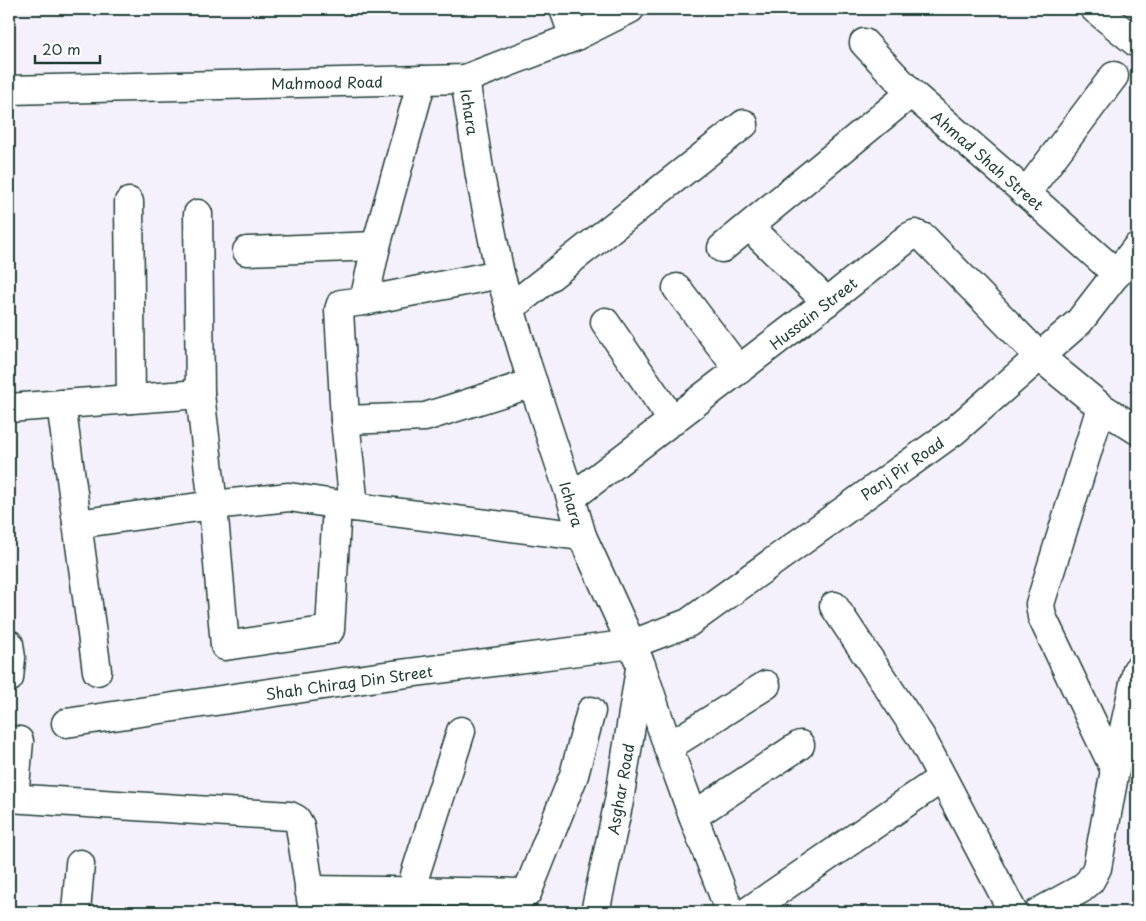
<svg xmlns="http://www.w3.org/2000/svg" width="1146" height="921" font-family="'Playpen Sans',sans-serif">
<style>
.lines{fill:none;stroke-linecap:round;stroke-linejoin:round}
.minor-casing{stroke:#1f3d34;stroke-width:31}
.minor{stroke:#fff;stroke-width:28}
.labels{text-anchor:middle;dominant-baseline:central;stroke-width:4;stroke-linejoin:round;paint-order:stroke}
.street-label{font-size:15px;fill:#1f3d34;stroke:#fff}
</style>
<rect width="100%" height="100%" fill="#f4f1fd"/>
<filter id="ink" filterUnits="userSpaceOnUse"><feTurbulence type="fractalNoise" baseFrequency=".02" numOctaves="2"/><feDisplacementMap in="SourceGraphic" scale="10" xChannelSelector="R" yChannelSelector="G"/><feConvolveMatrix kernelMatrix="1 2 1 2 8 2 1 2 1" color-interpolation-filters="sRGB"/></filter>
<g filter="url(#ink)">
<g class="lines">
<g class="minor-casing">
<g id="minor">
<polyline points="564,9 574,37"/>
<polyline points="1095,9 1137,43"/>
<polyline points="864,43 911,93 1026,193 1117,274"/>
<polyline points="465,79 480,176 500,274 527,365 571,498 582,536 641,665 668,747 693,816 730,912"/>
<polyline points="9,90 465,79 574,37 630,9"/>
<polyline points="1026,193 1114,76"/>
<polyline points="129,202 131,399"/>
<polyline points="198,214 200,394 213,505 225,646 330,630 337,505"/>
<polyline points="761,238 827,302"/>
<polyline points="722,248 911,93"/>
<polyline points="247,251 376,246"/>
<polyline points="677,288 739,370"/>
<polyline points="364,301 500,274"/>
<polyline points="510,308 744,124"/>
<polyline points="605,322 673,421"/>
<polyline points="61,404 97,671"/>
<polyline points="1101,407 1040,604 1042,617 1115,770"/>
<polyline points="9,408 200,394"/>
<polyline points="345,420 425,417 533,383"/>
<polyline points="571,498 827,302 909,237 915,234 924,238 1040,357 1101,407 1137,430"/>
<polyline points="354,507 345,420 339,310 341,304 364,301 376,246 422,80"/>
<polyline points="77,524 213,505 289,497 354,507 582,536"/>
<polyline points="834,606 921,737 1013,912"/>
<polyline points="9,644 11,658 9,678"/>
<polyline points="66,723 377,677 632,644 688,623 953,432 1079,322 1137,247"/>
<polyline points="9,740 19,741 14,798"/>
<polyline points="668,747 766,685"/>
<polyline points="9,798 290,816 296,819 300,826 313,912"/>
<polyline points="693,816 800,745"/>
<polyline points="309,890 527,893 574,775 591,711"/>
<polyline points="416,891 415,875 461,731"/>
<polyline points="76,912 80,864"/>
<polyline points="595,912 619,801 640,669"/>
<polyline points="747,912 942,778"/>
<polyline points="1039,912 1081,889 1090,881 1097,868 1115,770 1137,670"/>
</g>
</g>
<use href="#minor" class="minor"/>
</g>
</g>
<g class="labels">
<g class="street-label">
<text transform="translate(327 82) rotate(-1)">Mahmood Road</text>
<text transform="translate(470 112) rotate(81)">Ichara</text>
<text transform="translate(988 160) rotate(41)">Ahmad Shah Street</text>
<text transform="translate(813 313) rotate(-38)">Hussain Street</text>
<text transform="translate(902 468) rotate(-35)">Panj Pir Road</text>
<text transform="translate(572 504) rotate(73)">Ichara</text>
<text transform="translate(349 682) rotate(-8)">Shah Chirag Din Street</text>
<text transform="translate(620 789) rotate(-80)">Asghar Road</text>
</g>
</g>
<rect width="1146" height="921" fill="none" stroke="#fff" stroke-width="30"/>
<rect x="15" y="15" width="1116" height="891" fill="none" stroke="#1f3d34" stroke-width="2" filter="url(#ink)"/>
<path d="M35 55v8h65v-8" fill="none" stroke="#1f3d34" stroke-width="2.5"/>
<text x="42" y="55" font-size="15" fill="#1f3d34" stroke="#ffffff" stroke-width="4" paint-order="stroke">20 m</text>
</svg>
